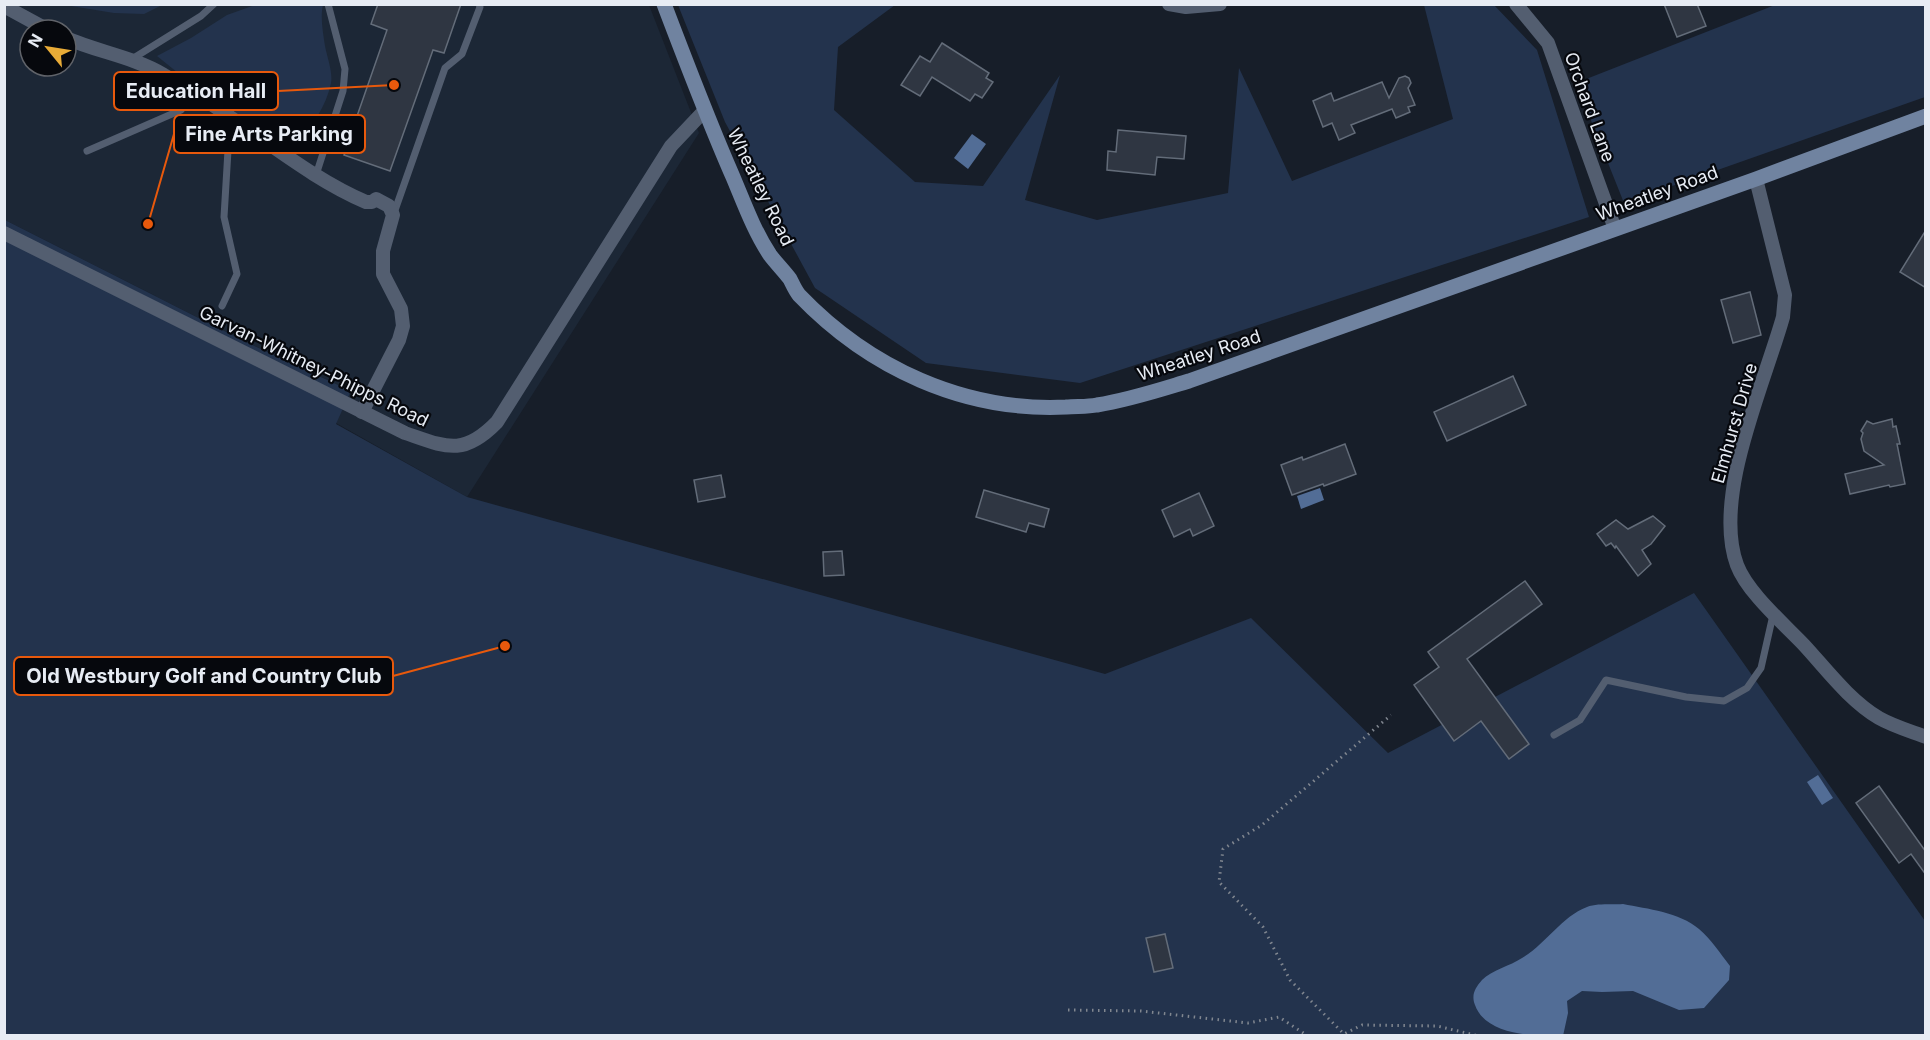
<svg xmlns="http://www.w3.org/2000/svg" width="1930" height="1040" font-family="Inter,sans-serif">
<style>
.built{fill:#1c2736;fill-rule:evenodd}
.green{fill:#23334d}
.water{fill:#526d96}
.building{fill:#2f3642;stroke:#636c79;stroke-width:1.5}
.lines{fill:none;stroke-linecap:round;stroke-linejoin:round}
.path{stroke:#818790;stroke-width:3;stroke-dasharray:1.5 4.5;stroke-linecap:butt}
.lane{stroke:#535e70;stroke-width:7}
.street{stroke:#535e70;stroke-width:14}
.secondary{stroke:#7083a0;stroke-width:15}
.labels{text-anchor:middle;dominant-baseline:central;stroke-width:4.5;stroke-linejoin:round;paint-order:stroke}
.street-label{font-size:18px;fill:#e7ecf4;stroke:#06080d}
.leader{fill:none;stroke:#e8590c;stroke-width:2}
.callout-dot{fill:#e8590c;stroke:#06080d;stroke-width:2}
.callout{fill:#06080d;stroke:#e8590c;stroke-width:2}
.callout-label{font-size:20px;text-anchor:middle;font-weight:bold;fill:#e7ecf4}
</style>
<rect width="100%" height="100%" fill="#171e29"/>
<path class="built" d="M 4,5 L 649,5 L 699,133 L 467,497 L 336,423 L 351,391 L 248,343 L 5,220 ZM 30,30 L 66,30 L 66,66 L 30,66 Z"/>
<g class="green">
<polygon points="65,5 162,5 144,14 114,13"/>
<path d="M 255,5 L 323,5 C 320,17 323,33 325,46 C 327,57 333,72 331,83 C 326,107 312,127 295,142 L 270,136 L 188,81 L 157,56 L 191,38 L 227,15 Z"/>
<polygon points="678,5 895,5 838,47 834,110 915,182 983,186 1060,75 1025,200 1097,220 1228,193 1239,68 1292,181 1453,119 1424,5 1494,5 1537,50 1589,217 1080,383 926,363 815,288 725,122"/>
<polygon points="1775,5 1925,5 1925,97 1624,203 1576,83"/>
<polygon points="5,220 248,343 351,391 336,424 467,497 1105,674 1251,618 1388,753 1694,593 1925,921 1925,1035 5,1035"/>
</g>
<g class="water">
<polygon points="972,134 986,144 968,169 954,158"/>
<polygon points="1320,488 1324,500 1301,509 1297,496"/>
<polygon points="1818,775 1833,798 1822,805 1807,782"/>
<path d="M 1623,904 C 1648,909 1679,912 1699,929 C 1711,939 1720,953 1730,966 L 1729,980 L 1704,1008 L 1679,1010 L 1633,991 L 1602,992 L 1582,991 L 1567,1001 L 1568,1013 L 1563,1036 C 1535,1036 1486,1036 1475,1005 C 1471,995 1475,988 1482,980 C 1492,970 1510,966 1522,958 C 1546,944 1561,917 1587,907 C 1597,903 1612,905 1623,904 Z"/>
</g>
<g class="building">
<polygon points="378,4 461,4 444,53 433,50 390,171 344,155 350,136 342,133 348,116 356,119 387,30 371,24"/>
<polygon points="1664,4 1697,4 1706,26 1677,37"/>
<polygon points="942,43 989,73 986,78 993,82 982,98 975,94 970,101 932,77 920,96 901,85 920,56 930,62"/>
<polygon points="1405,76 1409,78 1411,83 1408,88 1415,105 1408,107 1410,112 1396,118 1392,109 1351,125 1355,133 1339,140 1332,123 1323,127 1313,101 1331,93 1334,101 1382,82 1389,98 1399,78"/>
<polygon points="1118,130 1186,136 1184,159 1157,157 1155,175 1107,170 1108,151 1116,152"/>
<polygon points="1926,230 1926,288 1900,272"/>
<polygon points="1750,292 1761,335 1733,343 1721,300"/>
<polygon points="1513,376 1526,405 1447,441 1434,412"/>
<polygon points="1892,419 1893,427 1896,426 1900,444 1897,444 1905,484 1890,487 1889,485 1850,494 1845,474 1884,465 1864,451 1861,439 1863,433 1861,431 1867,421 1873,424"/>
<polygon points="1345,444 1356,474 1324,486 1323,484 1292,495 1281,465 1302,457 1303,460"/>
<polygon points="721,475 725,497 698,502 694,480"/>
<polygon points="984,490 1049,509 1044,527 1029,523 1026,532 976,517"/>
<polygon points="1199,493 1214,526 1193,536 1190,529 1174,537 1162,510"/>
<polygon points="1653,516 1665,526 1651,544 1642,550 1651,564 1638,576 1616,546 1615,548 1611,543 1606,546 1597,534 1616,520 1628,529"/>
<polygon points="842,551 844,575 824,576 823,552"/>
<polygon points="1525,581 1542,604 1467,659 1529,744 1509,759 1481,721 1454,741 1414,685 1439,667 1428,652"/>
<polygon points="1879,786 1926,852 1926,875 1911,854 1899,863 1856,803"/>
<polygon points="1165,934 1173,968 1154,972 1146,938"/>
</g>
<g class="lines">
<g class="path">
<polyline points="1068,1010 1141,1011 1248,1023 1279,1017 1308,1036"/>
<polyline points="1340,1036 1362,1025 1437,1026 1479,1036"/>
<polyline points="1346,1036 1290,980 1263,927 1219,882 1223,849 1262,825 1391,715"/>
</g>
<g class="lane">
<polyline points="132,59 201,16 214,4"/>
<polyline points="87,151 181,110 194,94"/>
<polyline points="316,175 343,91 345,69 328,4"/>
<polyline points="394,213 445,68 462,54 480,7 479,4"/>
<polyline points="222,306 237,274 224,217 230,117"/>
<polyline points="1554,735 1580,720 1606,680 1686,697 1724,701 1747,688 1761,668 1773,615"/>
</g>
<g class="street">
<polyline points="1169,4 1186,7 1220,4"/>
<polyline points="1516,4 1548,43 1615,229"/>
<polyline points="4,6 48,30"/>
<path d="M 66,38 C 98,52 134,57 164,75 C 187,88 209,102 230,117 C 275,147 317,181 366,202 L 372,202 L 376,199 L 389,206 L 393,215 L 383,251 L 383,274 L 401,309 L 403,326 L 399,340 L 362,412"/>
<path d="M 1756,179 L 1785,295 L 1783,317 C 1764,385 1712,497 1737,565 C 1747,592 1784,624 1804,645 C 1827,670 1849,700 1879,718 C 1893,726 1910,731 1926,737"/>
<path d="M 4,233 L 405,433 C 446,447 463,457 497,422 L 671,146 L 705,110"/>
</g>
<path class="secondary" d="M 664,4 C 686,62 708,120 733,177 C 744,203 754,231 770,255 C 776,263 784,271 790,279 C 793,285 795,290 799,295 C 869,368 964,412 1066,407 C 1076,406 1087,407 1097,405 C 1129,400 1159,390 1189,381 L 1756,179 L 1926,116"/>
</g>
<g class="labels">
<g class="street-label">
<text transform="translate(1590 107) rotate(70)">Orchard Lane</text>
<text transform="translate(761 187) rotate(64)">Wheatley Road</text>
<text transform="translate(1657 193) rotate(-20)">Wheatley Road</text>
<text transform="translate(1199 355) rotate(-18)">Wheatley Road</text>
<text transform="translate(314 366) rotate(26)">Garvan-Whitney-Phipps Road</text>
<text transform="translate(1734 423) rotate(-74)">Elmhurst Drive</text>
</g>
</g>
<path class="leader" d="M394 85L278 91M148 224L174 134M505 646L393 676"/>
<g class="callout-dot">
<circle cx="394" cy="85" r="6"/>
<circle cx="148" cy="224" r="6"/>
<circle cx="505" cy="646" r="6"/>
</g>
<g class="callout">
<rect x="114" y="72" width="164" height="38" rx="6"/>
<rect x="174" y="115" width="191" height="38" rx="6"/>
<rect x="14" y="657" width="379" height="38" rx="6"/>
</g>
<g class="callout-label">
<text x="196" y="98">Education Hall</text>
<text x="269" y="141">Fine Arts Parking</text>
<text x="204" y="683">Old Westbury Golf and Country Club</text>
</g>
<rect width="1930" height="1040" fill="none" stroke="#e7ecf4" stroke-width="12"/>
<g transform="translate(48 48) rotate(300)"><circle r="28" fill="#06080d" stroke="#606369" stroke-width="1.5"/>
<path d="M0-4.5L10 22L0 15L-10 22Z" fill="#e8ab37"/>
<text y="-9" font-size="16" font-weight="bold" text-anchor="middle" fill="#e7ecf4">N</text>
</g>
</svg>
